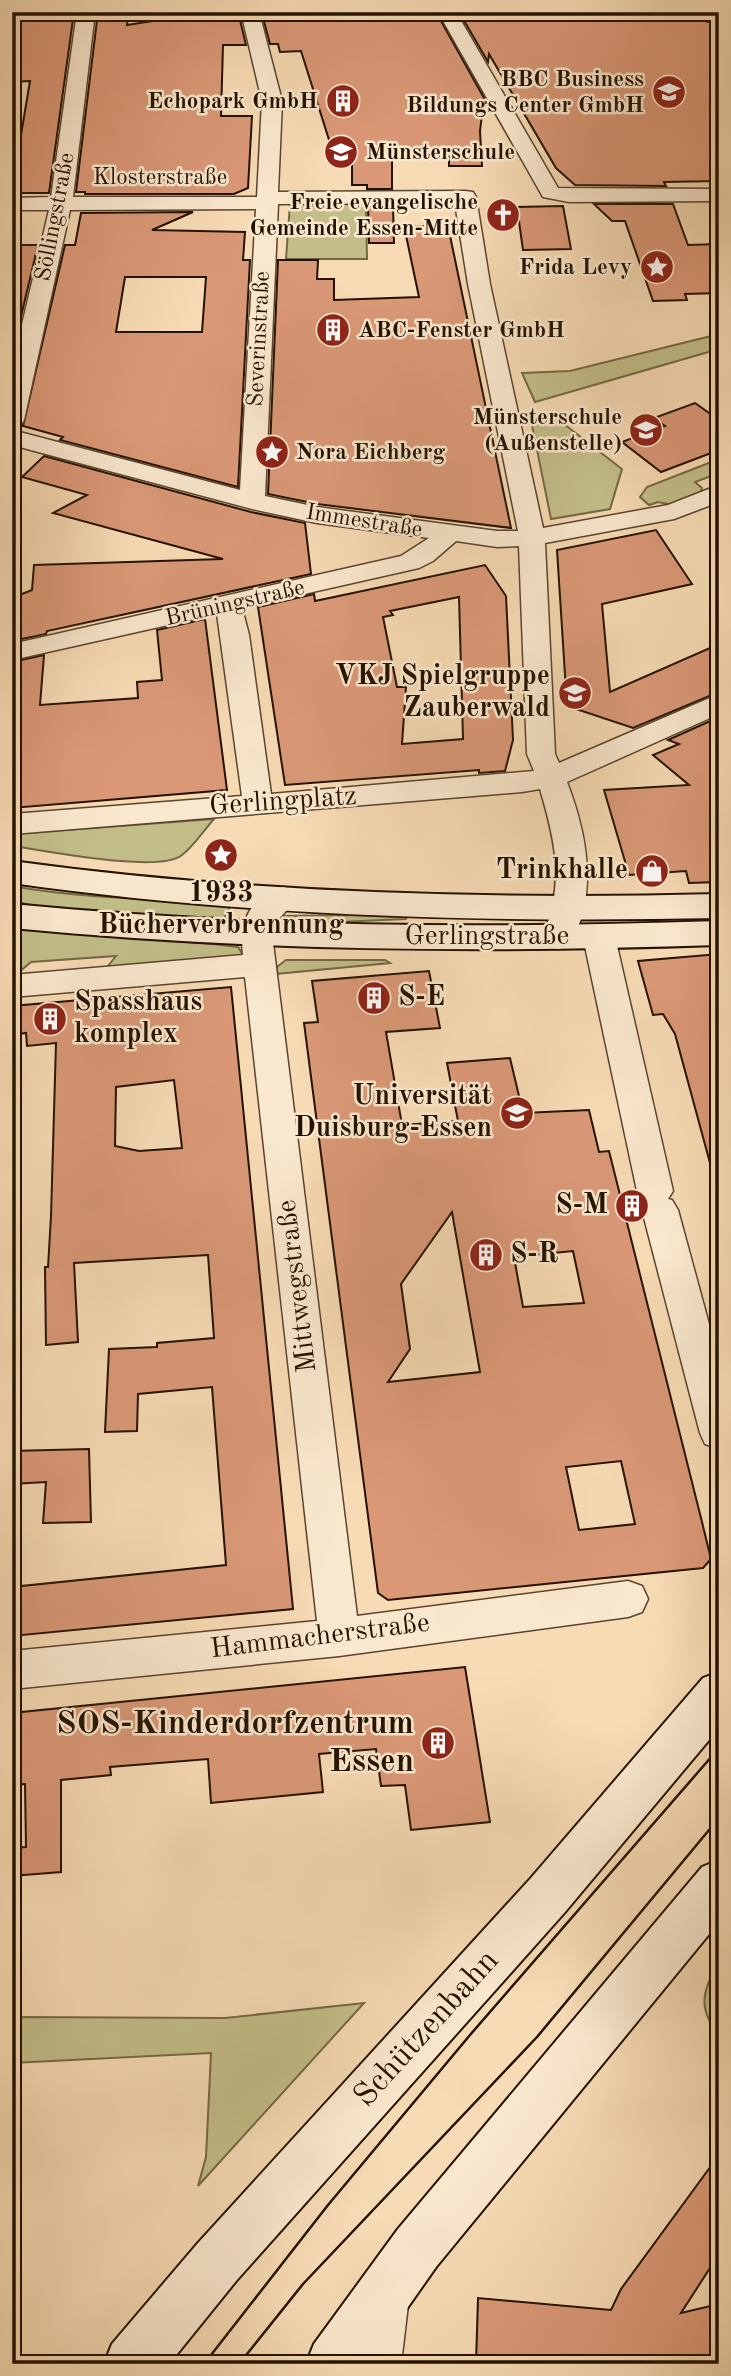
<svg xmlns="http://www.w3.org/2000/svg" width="731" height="2376" font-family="'Old Standard TT',serif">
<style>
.green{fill:#c3be89;stroke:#746844;stroke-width:2}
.building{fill:#da9877;stroke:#241200;stroke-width:2;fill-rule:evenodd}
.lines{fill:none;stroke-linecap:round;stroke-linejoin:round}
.street-casing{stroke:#59442d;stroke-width:3}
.secondary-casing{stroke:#241200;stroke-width:4}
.street{fill:#fae8ce;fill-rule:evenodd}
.secondary{fill:#fae8ce;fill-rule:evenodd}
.tram{stroke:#241200;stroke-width:2.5}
.labels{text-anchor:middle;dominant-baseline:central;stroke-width:5;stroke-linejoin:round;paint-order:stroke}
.far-poi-label{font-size:23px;font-weight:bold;fill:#241200;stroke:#fae8ce;text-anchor:end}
.far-street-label{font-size:23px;fill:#241200;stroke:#fae8ce}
.poi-label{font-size:28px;font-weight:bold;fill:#241200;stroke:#fae8ce;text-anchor:end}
.street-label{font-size:28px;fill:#241200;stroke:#fae8ce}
.near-poi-label{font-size:33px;font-weight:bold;fill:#241200;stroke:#fae8ce;text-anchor:end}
.near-street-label{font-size:33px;fill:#241200;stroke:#fae8ce}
</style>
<rect width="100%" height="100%" fill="#f7dbb4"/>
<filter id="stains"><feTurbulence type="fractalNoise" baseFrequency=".00286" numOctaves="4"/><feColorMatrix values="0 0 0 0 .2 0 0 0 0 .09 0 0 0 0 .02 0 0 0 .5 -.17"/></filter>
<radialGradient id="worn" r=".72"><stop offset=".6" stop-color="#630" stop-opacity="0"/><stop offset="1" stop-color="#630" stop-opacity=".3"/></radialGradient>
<g class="green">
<polygon points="366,202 367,259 286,259 290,204"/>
<polygon points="719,334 719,349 535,402 522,373 570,371"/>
<polygon points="555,417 622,469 610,509 551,519 532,425"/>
<polygon points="719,459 719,473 695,482 702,488 700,495 673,505 658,502 649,505 640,497 647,487"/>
<path d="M 214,819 C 204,830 194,846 182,855 C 159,874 44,850 12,846 L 12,834 Z"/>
<path d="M 12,886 C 84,899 159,899 232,903 L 222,922 L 45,908 L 12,901 Z"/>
<polygon points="343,915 407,917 406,919 272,925 275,919 281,916"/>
<polygon points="12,927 213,944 238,947 245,958 104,971 116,956 31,962 12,978"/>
<polygon points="286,960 385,960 390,963 275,974 278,966"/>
<path d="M 710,1979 L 719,1979 L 719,2031 L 714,2030 C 703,2010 701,2000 710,1979 Z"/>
<polygon points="364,2003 198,2186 206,2157 211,2053 12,2063 12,2017 225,2018"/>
</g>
<g class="building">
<polygon points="12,12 74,12 49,193 12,193 12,159 17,159 30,81 12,82"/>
<polygon points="98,12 129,12 127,25 191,15 190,12 234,12 236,20 240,20 246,45 223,45 221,116 252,116 248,188 234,194 85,194 85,192 76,192"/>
<polygon points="326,12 436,12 484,98 480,131 482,166 449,166 449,157 392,157 392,189 367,189 367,185 352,185 352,143 330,143 301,51 280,52 278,44 270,44 263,18"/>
<polygon points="459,12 653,12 710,22 719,64 719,181 664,182 666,186 575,185 556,168 489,54 488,62"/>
<polygon points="594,204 673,204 688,245 719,244 719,293 685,294 687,300 653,301 625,221 612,221"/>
<polygon points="368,206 393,206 394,243 369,243"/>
<polygon points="563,206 571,249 523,250 517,207"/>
<path d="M 193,212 L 152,230 L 245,232 L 243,260 L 250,260 L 238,487 L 60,440 L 63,437 L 23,426 L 65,245 L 75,245 L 81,213 ZM 125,277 L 206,277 L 202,332 L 116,332 Z"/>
<polygon points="404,226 448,226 511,528 317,504 268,494 278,260 318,260 317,279 334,279 334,300 419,297"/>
<polygon points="12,245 38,245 12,354"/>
<polygon points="695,403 719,420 719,450 661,472 622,442 665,426 654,418"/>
<polygon points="44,456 251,512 305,523 311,574 47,631 46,634 12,641 12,598 32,590 34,565 223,559 53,513 87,495 22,477"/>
<polygon points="656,530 692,584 602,604 610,692 719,644 719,692 633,728 567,706 557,550"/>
<path d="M 485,565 L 506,596 L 513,740 L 505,771 L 479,773 L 479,770 L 285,785 L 258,607 L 314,594 L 315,601 ZM 459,597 L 463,739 L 402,744 L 406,687 L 397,687 L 383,617 L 393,615 L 390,611 Z"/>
<polygon points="205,619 227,790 12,808 12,662 44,655 40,705 138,698 137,682 162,680 157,630"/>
<polygon points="719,717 719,882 689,883 686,871 629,875 604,790 689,785 653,755 679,744 668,740"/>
<polygon points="719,954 719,1162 710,1163 675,1034 663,1014 653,1015 638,961"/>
<path d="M 429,971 L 440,1028 L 386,1032 L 402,1125 L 458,1121 L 447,1063 L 510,1058 L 523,1113 L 589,1110 L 599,1152 L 609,1151 L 702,1522 L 711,1559 L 703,1568 L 388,1600 L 378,1593 L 304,1023 L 318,1022 L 312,981 ZM 452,1212 L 480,1372 L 388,1382 L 410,1349 L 401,1284 ZM 573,1251 L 584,1303 L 523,1307 L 514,1257 ZM 621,1461 L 635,1524 L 579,1530 L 566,1467 Z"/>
<path d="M 231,987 L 293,1609 L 12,1636 L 12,1587 L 226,1565 L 212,1387 L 138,1394 L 137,1431 L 105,1432 L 109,1349 L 157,1347 L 157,1343 L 214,1338 L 208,1255 L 74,1263 L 78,1342 L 46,1345 L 45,1267 L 48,1267 L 51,1216 L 56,1043 L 27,1046 L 26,1033 L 12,1035 L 12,1006 ZM 174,1080 L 182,1148 L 139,1151 L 115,1146 L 116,1087 Z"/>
<polygon points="89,1449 91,1522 43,1523 46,1482 12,1484 12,1451"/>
<polygon points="465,1667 490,1822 411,1830 405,1785 381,1786 376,1749 319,1754 323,1792 211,1803 208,1759 110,1767 111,1775 61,1780 61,1872 12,1876 12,1848 26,1847 25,1784 12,1785 12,1713"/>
<polygon points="719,2155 719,2254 681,2313 719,2304 719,2364 476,2364 478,2298 611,2310 621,2289"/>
</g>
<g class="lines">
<g class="street-casing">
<g id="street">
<path d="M 77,12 L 95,12 L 73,197 L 257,197 L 262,101 L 241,12 L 259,12 L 282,101 L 278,192 L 465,191 L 473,192 L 476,197 L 490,284 L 543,528 L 668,505 L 719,485 L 719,502 L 674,519 L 545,543 L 555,754 L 559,763 L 719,694 L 719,714 L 567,782 C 587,834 599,895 569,946 L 558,949 L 547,946 L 542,938 C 565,884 556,843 540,789 L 522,792 L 12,834 L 12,814 L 242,796 L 217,614 L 12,660 L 12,644 L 401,556 L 429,538 L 317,523 L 252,509 L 12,445 L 12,430 L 240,490 L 256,209 L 70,210 L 24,420 L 21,425 L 12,427 L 12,367 L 49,210 L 12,210 L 12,198 L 51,197 ZM 455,203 L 468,284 L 518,531 L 497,531 L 317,507 L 265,496 L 278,204 ZM 456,541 L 497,547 L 519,546 L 527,754 L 534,771 L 271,794 L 249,635 L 242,608 L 419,568 L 433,561 Z"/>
<polygon points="438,12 456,12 558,188 719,189 719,201 569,202 543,197"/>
<path d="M 283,887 L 294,891 L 298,898 L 274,924 L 272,935 L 357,1616 L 628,1581 L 642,1586 L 648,1599 L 642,1612 L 628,1617 L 339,1656 L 12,1689 L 12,1651 L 317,1621 L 245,977 L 12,997 L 12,975 L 243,955 C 239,923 249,897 283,887 Z"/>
<polygon points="599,926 610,929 615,937 673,1191 668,1199 672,1200 678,1210 719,1361 719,1449 705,1444 700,1433 642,1210 647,1202 643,1201 637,1191 583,937 588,929"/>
<polygon points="383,2280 401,2287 408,2305 401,2364 349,2364 358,2305 365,2287"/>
</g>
</g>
<g class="secondary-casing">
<g id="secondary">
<polygon points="706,12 719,12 719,19 709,16"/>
<path d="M 12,861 C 245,893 484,900 719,894 L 719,918 C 484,923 245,916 12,883 Z"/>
<path d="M 12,904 C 248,927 482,929 719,921 L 719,945 C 482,953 248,951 12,928 Z"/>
<polygon points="719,1672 719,1728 565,1912 236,2281 169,2364 104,2364 112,2344 198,2243 531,1878 703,1678"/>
<polygon points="719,1860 719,1922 436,2267 368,2364 306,2364 314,2344 398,2229 702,1867"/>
</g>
</g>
<use href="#street" class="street"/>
<use href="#secondary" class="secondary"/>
<g class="tram">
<polyline points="204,2364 328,2205 470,2035 719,1748"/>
<polyline points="239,2364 303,2284 537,2037 719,1818"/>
</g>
</g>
<defs>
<g id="university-disc" transform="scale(1.75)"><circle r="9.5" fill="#8f2418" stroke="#fae8ce"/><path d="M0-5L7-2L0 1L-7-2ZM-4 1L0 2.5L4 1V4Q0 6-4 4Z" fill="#fff"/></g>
<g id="building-disc" transform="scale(1.75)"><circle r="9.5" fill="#8f2418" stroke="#fae8ce"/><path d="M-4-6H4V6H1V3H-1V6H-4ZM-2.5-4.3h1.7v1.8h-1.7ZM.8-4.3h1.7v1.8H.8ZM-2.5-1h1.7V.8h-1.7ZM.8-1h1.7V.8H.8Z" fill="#fff"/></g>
<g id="school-disc" transform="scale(1.75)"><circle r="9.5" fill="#8f2418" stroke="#fae8ce"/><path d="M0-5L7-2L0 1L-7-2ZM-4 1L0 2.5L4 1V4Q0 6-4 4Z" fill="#fff"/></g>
<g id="church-disc" transform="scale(1.75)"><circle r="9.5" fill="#8f2418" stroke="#fae8ce"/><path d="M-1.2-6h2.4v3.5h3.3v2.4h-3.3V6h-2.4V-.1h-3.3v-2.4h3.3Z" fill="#fff"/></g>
<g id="sight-disc" transform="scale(1.75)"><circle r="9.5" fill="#8f2418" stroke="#fae8ce"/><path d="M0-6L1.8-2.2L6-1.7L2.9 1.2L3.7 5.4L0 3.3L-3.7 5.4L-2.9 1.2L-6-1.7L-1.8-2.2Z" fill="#fff"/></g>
<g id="shop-disc" transform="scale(1.75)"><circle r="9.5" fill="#8f2418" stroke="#fae8ce"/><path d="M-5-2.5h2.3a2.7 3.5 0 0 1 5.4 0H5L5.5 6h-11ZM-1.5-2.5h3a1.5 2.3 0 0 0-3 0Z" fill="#fff"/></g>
</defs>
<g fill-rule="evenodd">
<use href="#university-disc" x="669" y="92"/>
<use href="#building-disc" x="343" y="101"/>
<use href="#school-disc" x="341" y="152"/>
<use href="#church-disc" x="503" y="215"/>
<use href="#sight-disc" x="657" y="267"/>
<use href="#building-disc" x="333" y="330"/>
<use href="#school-disc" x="646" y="430"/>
<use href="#sight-disc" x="272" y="452"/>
<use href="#school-disc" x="575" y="693"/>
<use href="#sight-disc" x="221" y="855"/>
<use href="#shop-disc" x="652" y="871"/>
<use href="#building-disc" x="374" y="998"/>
<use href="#building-disc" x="50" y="1019"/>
<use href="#university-disc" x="517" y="1113"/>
<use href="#building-disc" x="632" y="1206"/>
<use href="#building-disc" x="486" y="1255"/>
<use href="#building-disc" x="438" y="1743"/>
</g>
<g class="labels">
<g class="far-poi-label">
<text x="644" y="79">BBC Business<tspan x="644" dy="26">Bildungs Center GmbH</tspan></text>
<text x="318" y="101">Echopark GmbH</text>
<text x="366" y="152" text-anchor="start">Münsterschule</text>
<text x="478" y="202">Freie evangelische<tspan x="478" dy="26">Gemeinde Essen-Mitte</tspan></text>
<text x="632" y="267">Frida Levy</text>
<text x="358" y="330" text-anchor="start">ABC-Fenster GmbH</text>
<text x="622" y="417">Münsterschule<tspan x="622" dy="26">(Außenstelle)</tspan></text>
<text x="296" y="452" text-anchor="start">Nora Eichberg</text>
</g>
<g class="far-street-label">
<text x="160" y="177">Klosterstraße</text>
<text transform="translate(55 217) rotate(-79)">Söllingstraße</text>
<text transform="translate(259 339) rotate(-87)">Severinstraße</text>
<text transform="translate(364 521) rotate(9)">Immestraße</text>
<text transform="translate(235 603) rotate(-13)">Brüningstraße</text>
</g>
<g class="poi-label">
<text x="550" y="677">VKJ Spielgruppe<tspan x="550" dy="32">Zauberwald</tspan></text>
<text x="628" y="871">Trinkhalle</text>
<text x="221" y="894" text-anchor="middle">1933<tspan x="221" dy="32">Bücherverbrennung</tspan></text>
<text x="398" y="998" text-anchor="start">S-E</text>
<text x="74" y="1003" text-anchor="start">Spasshaus<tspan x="74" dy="32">komplex</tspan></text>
<text x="492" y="1097">Universität<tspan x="492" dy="32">Duisburg-Essen</tspan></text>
<text x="608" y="1206">S-M</text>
<text x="510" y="1255" text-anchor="start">S-R</text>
</g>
<g class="street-label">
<text transform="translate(283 802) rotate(-4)">Gerlingplatz</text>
<text x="487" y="937">Gerlingstraße</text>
<text transform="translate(298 1286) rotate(-97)">Mittwegstraße</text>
<text transform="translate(320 1637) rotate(-7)">Hammacherstraße</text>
</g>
<g class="near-poi-label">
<text x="414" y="1724">SOS-Kinderdorfzentrum<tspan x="414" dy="38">Essen</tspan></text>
</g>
<g class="near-street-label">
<text transform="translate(427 2029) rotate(-48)">Schützenbahn</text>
</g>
</g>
<rect width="731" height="2376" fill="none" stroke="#f7dbb4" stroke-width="42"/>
<rect x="14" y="14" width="703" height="2348" fill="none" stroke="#241200" stroke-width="3.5"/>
<rect x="21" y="21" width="689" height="2334" fill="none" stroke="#241200" stroke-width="2"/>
<rect width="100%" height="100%" filter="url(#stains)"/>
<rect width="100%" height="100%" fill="url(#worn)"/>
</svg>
